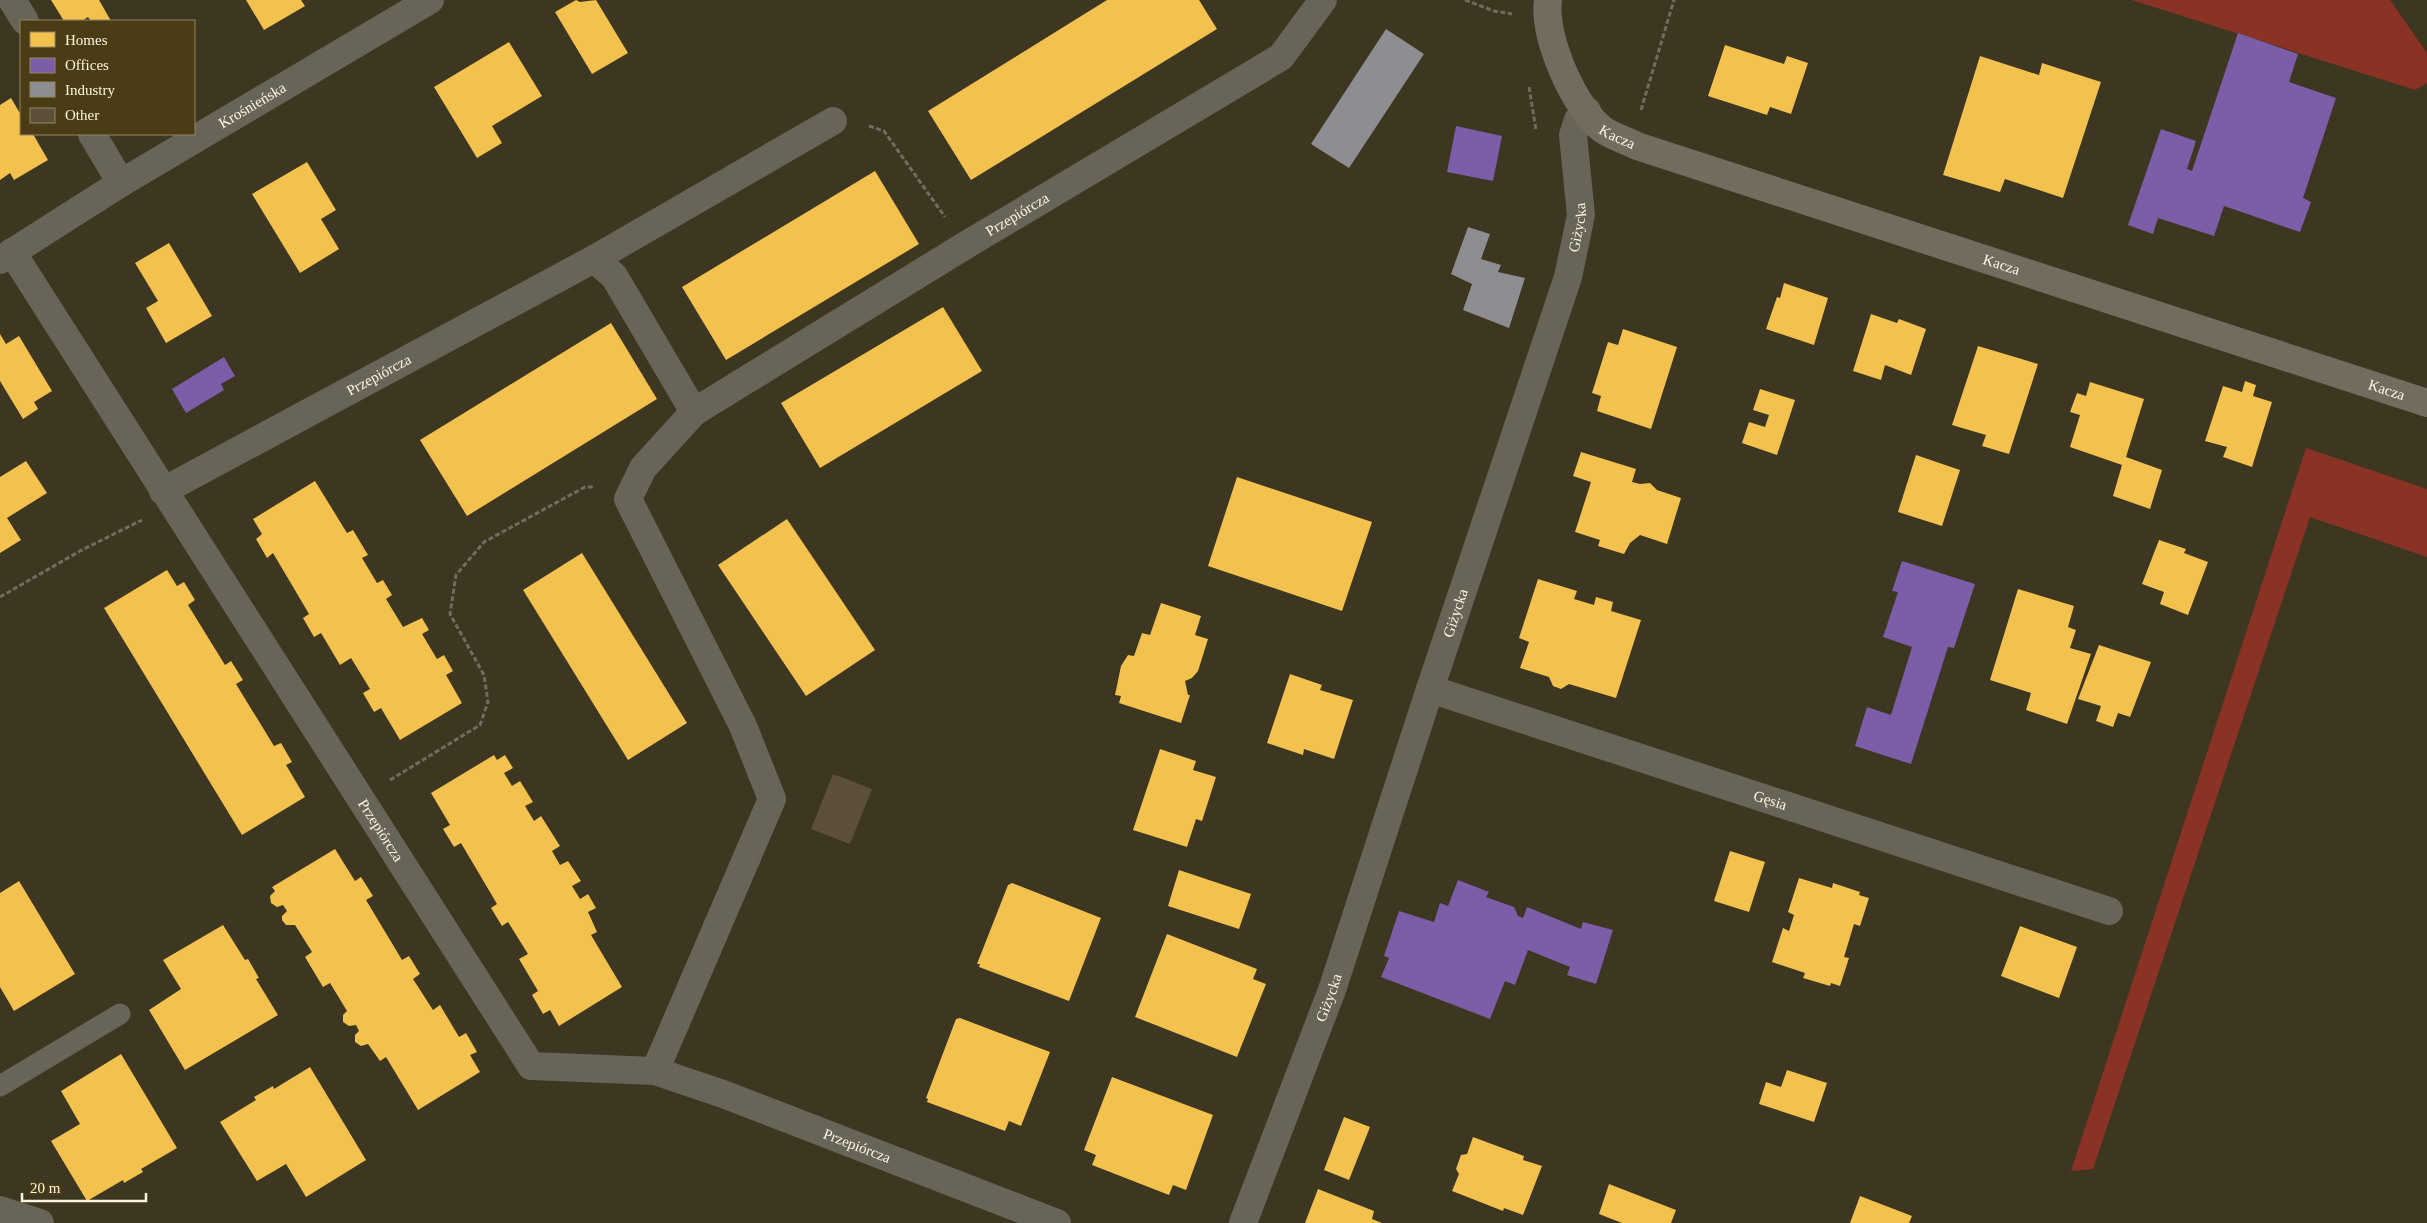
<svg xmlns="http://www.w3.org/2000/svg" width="2427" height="1223" font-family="'Times New Roman',serif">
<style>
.green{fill:#8a3325}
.homes{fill:#f2c14e}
.offices{fill:#7b5ea7}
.industry{fill:#8d8d92}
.building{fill:#5c503b}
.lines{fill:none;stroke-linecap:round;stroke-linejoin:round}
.path{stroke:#716c60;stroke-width:3;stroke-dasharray:5 2.5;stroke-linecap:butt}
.lane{stroke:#686457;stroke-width:21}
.street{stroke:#686457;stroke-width:28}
.secondary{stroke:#716c5e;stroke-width:28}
.labels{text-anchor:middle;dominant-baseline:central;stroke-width:5;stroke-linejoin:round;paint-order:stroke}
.street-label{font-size:15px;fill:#fdf5df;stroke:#4a3c14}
</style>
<rect width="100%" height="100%" fill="#3d3621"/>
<g class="green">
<polygon points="2132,0 2390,0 2427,53 2427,83 2415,90"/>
<polygon points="2306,448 2427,489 2427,557 2310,517 2093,1169 2071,1171"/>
</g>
<g class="homes">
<polygon points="51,0 99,0 111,21 91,21 88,17 82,21 64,21"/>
<polygon points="246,0 301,0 305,6 264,30"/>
<polygon points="576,0 580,2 596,0 628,53 592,74 555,12"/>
<polygon points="1107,0 1199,0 1217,29 971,180 928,111"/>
<polygon points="509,42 542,96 492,126 502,143 477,158 434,87"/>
<polygon points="1725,45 1784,64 1787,56 1808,63 1791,114 1770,107 1767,115 1708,96"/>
<polygon points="1980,56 2039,75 2042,63 2101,82 2063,198 2005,179 2000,192 1943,175"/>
<polygon points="11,98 21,115 21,134 33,134 48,160 14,180 10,173 0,180 0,105"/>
<polygon points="307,162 336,210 321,219 339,249 300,273 252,194"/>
<polygon points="875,171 919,244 726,360 682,287"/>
<polygon points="169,243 212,316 166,343 146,308 158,301 135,263"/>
<polygon points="1784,283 1828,298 1814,345 1766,329 1777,297 1780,298"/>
<polygon points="943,307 982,371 820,468 781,403"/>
<polygon points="1871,314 1897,323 1899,319 1926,329 1911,375 1885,365 1881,380 1853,371"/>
<polygon points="611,323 657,399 467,516 420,440"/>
<polygon points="1623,329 1677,347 1651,429 1597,411 1601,396 1592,393 1608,342 1618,345"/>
<polygon points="0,334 6,344 19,336 52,391 34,402 38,409 23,419 0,381"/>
<polygon points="1978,346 2038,364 2009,454 1982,446 1986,435 1952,425"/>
<polygon points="2245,381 2256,385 2253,396 2272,402 2252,467 2223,457 2227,447 2205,441 2223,386 2242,392"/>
<polygon points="2090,382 2144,399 2126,457 2162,470 2150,509 2113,496 2122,465 2070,447 2080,415 2070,412 2077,393 2086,396"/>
<polygon points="1760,389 1795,400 1777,455 1742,443 1749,422 1765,427 1769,415 1753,410"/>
<polygon points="1581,452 1636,469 1632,482 1640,484 1650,483 1657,490 1681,498 1667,544 1640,535 1630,543 1624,554 1598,546 1600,540 1575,532 1591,482 1573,476"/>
<polygon points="1916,455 1960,470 1942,526 1898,512"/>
<polygon points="26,461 47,493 7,518 21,540 0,553 0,477"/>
<polygon points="1237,477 1372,522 1342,611 1208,566"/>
<polygon points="315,481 347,533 353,530 368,555 362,558 377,583 383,580 392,595 386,599 403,627 422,618 429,630 422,634 437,659 444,655 453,671 446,675 462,703 400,740 381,708 374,712 363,693 370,689 351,658 340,665 321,633 314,637 303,618 309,614 273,553 267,558 256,539 262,534 253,519"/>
<polygon points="787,519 875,650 806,696 718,565"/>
<polygon points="2159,540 2186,549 2184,553 2208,562 2188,615 2160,604 2164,592 2142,584"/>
<polygon points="582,553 687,723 628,760 523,590"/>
<polygon points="167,570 177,586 184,582 195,600 188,605 225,665 231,661 243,680 236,684 274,746 281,743 292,762 286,765 305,797 242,835 104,608"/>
<polygon points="1538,579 1577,591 1574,599 1594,605 1596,597 1613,602 1611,611 1641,620 1616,698 1569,684 1561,689 1553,686 1549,677 1520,668 1529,642 1519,638"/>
<polygon points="2018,589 2074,606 2068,627 2076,630 2070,648 2091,654 2067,724 2026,710 2031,693 1990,680"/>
<polygon points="1161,603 1201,616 1195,635 1208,639 1198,671 1192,678 1185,681 1188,695 1190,695 1181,723 1119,703 1121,696 1115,695 1121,666 1128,655 1134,656 1142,633 1150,635"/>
<polygon points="2099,645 2151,662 2130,717 2118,713 2113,727 2096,721 2101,706 2078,699"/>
<polygon points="1290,674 1322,685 1320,690 1353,700 1334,759 1304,749 1303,755 1267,743"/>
<polygon points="1160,749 1196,761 1193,770 1216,777 1202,821 1196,819 1187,847 1133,830"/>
<polygon points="494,755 497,760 505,755 513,768 504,773 512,786 520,781 533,802 525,806 534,821 541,816 560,846 552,851 560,865 568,861 581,881 572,886 580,899 588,894 596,908 588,912 597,932 591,935 622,987 559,1026 550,1010 543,1014 532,995 538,991 519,959 528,954 508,922 502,926 491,908 497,904 461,843 454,847 443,829 450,825 431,793"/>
<polygon points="335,849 355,881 361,877 373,896 366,900 402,960 409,956 420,974 413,979 433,1010 440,1005 459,1037 466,1033 477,1052 470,1055 480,1072 418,1110 386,1057 380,1061 368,1044 361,1046 355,1042 355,1035 359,1031 356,1025 349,1026 343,1022 343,1015 347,1011 330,983 323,987 305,957 312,952 295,925 286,925 282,920 282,916 287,911 283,905 277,907 271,903 270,896 275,891 272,887"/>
<polygon points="1730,851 1765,862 1749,912 1714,901"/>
<polygon points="1179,870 1251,894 1239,929 1168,906"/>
<polygon points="1799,878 1832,888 1833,883 1860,892 1859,895 1869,898 1860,926 1854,924 1844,957 1849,958 1840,986 1831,983 1830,986 1803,978 1805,973 1772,962 1783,928 1789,931 1794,915 1788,912"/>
<polygon points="19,881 75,974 14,1011 0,987 0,893"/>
<polygon points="1012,883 1101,918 1069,1001 979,967 980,964 977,964 1008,885"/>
<polygon points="223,925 245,960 248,959 259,978 256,979 278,1015 185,1070 149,1010 181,989 163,960"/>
<polygon points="2020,926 2077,947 2059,998 2001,976"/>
<polygon points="1167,934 1257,969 1253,979 1266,984 1237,1057 1135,1017"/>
<polygon points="960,1018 1050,1052 1021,1126 1009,1121 1005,1131 927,1102 928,1099 926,1098 956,1019"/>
<polygon points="121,1054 177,1148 141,1169 143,1172 124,1183 123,1180 87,1201 51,1141 80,1124 61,1091"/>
<polygon points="310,1067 366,1160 306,1197 286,1164 257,1181 220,1122 256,1100 254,1097 273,1086 274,1089"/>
<polygon points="1787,1070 1827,1083 1814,1122 1759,1104 1766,1082 1781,1087"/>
<polygon points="1112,1077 1213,1115 1186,1190 1173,1185 1169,1195 1092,1165 1096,1155 1084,1150"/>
<polygon points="1344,1117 1370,1127 1349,1180 1324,1170"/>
<polygon points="1473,1137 1524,1156 1523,1160 1542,1166 1523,1215 1504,1208 1503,1211 1452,1191 1459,1174 1456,1169 1461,1155 1467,1154"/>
<polygon points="1609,1184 1676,1210 1671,1223 1622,1223 1599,1214"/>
<polygon points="1318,1189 1374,1211 1372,1219 1382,1223 1305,1223"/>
<polygon points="1860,1196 1912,1216 1909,1223 1850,1223"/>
</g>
<g class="offices">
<polygon points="2238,33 2298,54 2289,82 2336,98 2303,198 2311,202 2300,232 2224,206 2214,236 2158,218 2153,234 2128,225 2161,129 2196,141 2187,169 2192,171"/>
<polygon points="1456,126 1502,136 1493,181 1447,172"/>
<polygon points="224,357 235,376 221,384 224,390 186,413 172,389"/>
<polygon points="1902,561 1975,584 1954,648 1948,647 1911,764 1855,746 1867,707 1891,715 1912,647 1883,637 1898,592 1892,591"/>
<polygon points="1458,880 1489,892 1486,897 1514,907 1518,916 1523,918 1527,907 1581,929 1583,922 1613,930 1596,984 1567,975 1570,967 1528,950 1515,985 1505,981 1490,1019 1381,977 1389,958 1384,956 1399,911 1434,922 1440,903 1448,906"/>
</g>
<g class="industry">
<polygon points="1386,29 1424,54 1349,168 1311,144"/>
<polygon points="1468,227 1490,234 1481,259 1501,265 1498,272 1525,278 1509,328 1463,310 1472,284 1451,274"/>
</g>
<polygon class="building" points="833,774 872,789 850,844 811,829"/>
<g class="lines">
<g class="path">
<polyline points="1465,0 1494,11 1512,14"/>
<polyline points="1529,87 1536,130"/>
<polyline points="1641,110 1674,0"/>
<polyline points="869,126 884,131 945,217"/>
<polyline points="0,597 80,551 142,520"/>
<polyline points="390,780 480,725 488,702 484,675 450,614 456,575 484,542 585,487 594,487"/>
</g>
<polyline class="lane" points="0,1086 120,1014"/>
<g class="street">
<polyline points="12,0 25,21"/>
<polyline points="92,134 121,183"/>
<path id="s1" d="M 12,252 L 531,1066 L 655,1071 L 723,1094 L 1057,1223"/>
<polyline points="594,259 833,121"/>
<path id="s2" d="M 0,260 L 121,183 L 430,0"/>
<path id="s3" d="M 694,412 L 966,245 L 1281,57 L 1323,0"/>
<path id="s4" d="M 163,491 L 594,259 L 614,276 L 694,412 L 643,468 L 628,499 L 743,726 L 772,799 L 655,1071"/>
<path id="s5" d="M 1430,689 L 2109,911"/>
<polyline points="0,1210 40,1223"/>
<path id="s6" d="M 1243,1223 L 1332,990 L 1430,689 L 1568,277 L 1581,215 L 1573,135 L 1578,120 L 1587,111"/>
</g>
<path class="secondary" id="s7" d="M 1548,0 C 1543,36 1573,106 1602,129 C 1611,136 1626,140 1637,146 L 2427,403"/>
</g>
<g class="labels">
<g class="street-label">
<text stroke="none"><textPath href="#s2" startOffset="296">Krośnieńska</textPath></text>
<text stroke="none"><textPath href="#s7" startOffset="161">Kacza</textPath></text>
<text stroke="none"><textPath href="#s3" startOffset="379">Przepiórcza</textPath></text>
<text stroke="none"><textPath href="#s6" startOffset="1051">Giżycka</textPath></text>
<text stroke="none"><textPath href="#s7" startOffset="566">Kacza</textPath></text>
<text stroke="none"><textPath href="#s4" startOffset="245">Przepiórcza</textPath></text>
<text stroke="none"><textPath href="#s7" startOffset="971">Kacza</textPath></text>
<text stroke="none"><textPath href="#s6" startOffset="646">Giżycka</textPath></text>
<text stroke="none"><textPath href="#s5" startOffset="358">Gęsia</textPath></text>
<text stroke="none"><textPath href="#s1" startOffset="686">Przepiórcza</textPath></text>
<text stroke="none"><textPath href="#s6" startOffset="241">Giżycka</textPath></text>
<text stroke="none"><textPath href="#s1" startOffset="1305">Przepiórcza</textPath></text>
</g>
</g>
<rect x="20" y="20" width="175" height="115" fill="#4a3c14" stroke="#928665"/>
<rect x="30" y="32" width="25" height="15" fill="#f2c14e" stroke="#928665"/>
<text x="65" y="45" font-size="15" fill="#fdf5df">Homes</text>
<rect x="30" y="58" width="25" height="15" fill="#7b5ea7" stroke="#928665"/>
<text x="65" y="70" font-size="15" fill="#fdf5df">Offices</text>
<rect x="30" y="82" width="25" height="15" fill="#8d8d92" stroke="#928665"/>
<text x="65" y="95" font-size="15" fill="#fdf5df">Industry</text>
<rect x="30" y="108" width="25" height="15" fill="#5c503b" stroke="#928665"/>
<text x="65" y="120" font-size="15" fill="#fdf5df">Other</text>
<path d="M22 1193v8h124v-8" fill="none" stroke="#fdf5df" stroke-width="2.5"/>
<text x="30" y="1193" font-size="15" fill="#fdf5df" stroke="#4a3c14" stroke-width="4" paint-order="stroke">20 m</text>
</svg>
